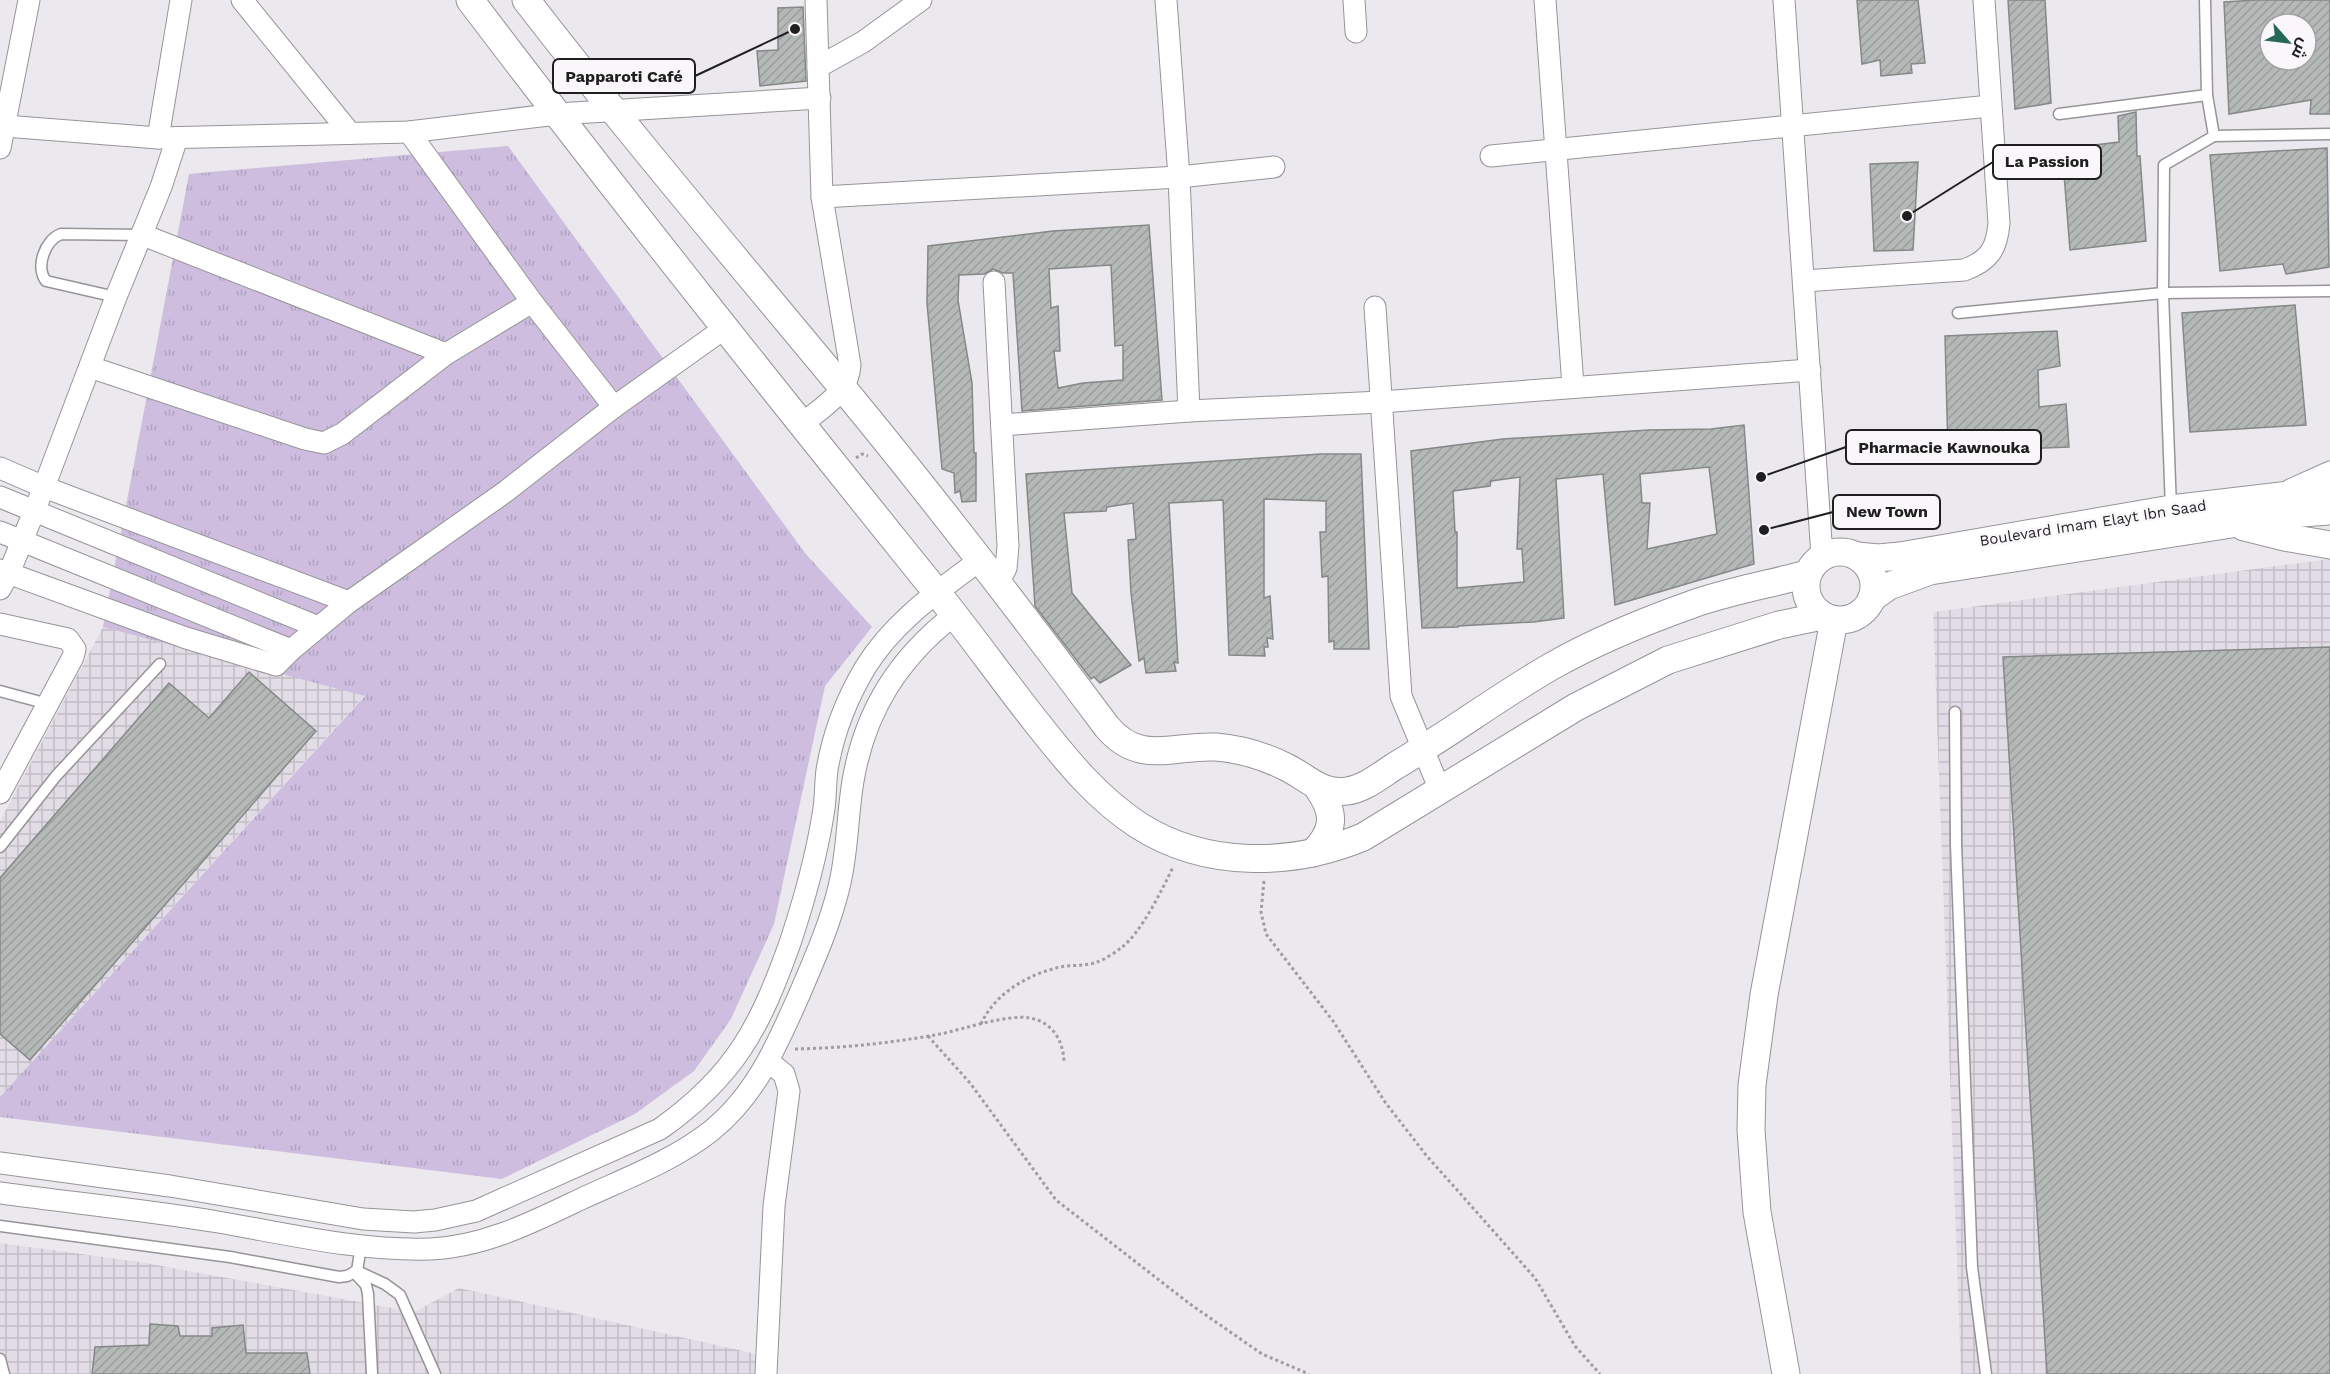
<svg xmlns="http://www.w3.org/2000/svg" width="2330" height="1374" font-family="'Work Sans',Cairo,sans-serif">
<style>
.industrial{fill:url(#industrial-grid)}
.grass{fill:url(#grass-tufts)}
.building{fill:url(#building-hatch);stroke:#848886;stroke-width:1.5;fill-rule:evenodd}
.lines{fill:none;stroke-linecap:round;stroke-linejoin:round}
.service-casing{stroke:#969497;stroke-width:13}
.minor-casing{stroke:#969497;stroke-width:23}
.tertiary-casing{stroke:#969497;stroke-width:29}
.path{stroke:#9e9da0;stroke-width:3;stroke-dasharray:3 3;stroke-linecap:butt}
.service{stroke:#fff;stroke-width:10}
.minor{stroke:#fff;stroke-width:21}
.tertiary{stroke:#fff;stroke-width:27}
.labels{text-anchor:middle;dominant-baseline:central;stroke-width:5;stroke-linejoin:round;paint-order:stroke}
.street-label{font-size:15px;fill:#201f20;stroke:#f9f7fa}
.leader{fill:none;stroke:#201f20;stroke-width:2}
.callout-dot{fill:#201f20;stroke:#f9f7fa;stroke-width:2}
.callout{fill:#f9f7fa;stroke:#201f20;stroke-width:2}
.callout-label{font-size:16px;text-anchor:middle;font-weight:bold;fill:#201f20}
</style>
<defs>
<pattern id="industrial-grid" width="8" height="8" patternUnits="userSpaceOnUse" patternTransform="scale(1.5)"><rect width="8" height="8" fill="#e2dce7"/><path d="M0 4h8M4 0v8" fill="none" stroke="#c2bcc6"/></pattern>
<pattern id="grass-tufts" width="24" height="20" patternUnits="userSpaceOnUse" patternTransform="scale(1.5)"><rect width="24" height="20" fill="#cebddf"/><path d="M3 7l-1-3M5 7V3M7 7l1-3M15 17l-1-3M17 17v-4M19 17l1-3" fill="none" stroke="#b1a2bf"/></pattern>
<pattern id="building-hatch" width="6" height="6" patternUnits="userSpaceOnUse" patternTransform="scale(1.5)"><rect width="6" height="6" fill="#b4b8b7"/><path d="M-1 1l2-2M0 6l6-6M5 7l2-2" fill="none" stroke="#9a9e9d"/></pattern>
</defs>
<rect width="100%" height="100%" fill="#ebe9ed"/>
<g class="industrial">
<polygon points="2330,559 2330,1374 1961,1374 1933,612"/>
<polygon points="103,627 365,695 0,1097 0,821"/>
<polygon points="0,1243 140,1262 414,1312 459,1288 757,1354 758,1374 0,1374"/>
</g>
<polygon class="grass" points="508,146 805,553 872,627 825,686 774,924 731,1019 694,1071 635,1114 502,1179 0,1117 0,1097 365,696 103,627 189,174"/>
<g class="building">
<polygon points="1857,0 1918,0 1925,63 1911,64 1912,73 1881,76 1880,60 1862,64"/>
<polygon points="2008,0 2045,0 2051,103 2015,109"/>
<path d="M 2256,0 L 2330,0 L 2330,114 L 2310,114 L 2311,100 L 2229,114 L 2224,2 ZM 2270,24 L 2306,24 L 2306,60 L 2270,60 Z"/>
<polygon points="803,7 806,81 760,86 757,51 778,50 778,8"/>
<polygon points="2136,112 2137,156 2140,156 2146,241 2070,250 2062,149 2119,142 2118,116"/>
<polygon points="2327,148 2329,267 2286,274 2283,264 2220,271 2210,155"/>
<polygon points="1918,162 1913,250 1874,251 1870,164"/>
<path d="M 1149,225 L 1162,400 L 1022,411 L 1013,273 L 1003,273 L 993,269 L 984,274 L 959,275 L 958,300 L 972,383 L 974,453 L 976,453 L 976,501 L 962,502 L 960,491 L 955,493 L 954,473 L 942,469 L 927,303 L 928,246 L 1053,231 ZM 1111,265 L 1115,346 L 1123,345 L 1123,380 L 1083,383 L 1058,388 L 1054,351 L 1060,351 L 1058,306 L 1051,308 L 1049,269 Z"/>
<polygon points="2295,305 2306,425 2190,432 2182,313"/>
<polygon points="2057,331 2060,366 2038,370 2039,407 2066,404 2069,447 1948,452 1945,336"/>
<path d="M 1744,425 L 1754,564 L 1615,605 L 1603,474 L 1556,479 L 1564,618 L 1533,622 L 1458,626 L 1458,627 L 1422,628 L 1411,451 L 1503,439 L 1649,430 L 1711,429 ZM 1709,467 L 1717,534 L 1647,549 L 1650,503 L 1642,503 L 1640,474 ZM 1520,477 L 1517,549 L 1522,549 L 1524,582 L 1457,588 L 1457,532 L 1455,532 L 1453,491 L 1490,486 L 1491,481 Z"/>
<polygon points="1321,454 1361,454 1369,649 1334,649 1334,641 1329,642 1328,576 1322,577 1320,532 1326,532 1326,501 1264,499 1264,598 1270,596 1273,639 1267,638 1268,647 1264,647 1265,656 1229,655 1223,500 1169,503 1178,663 1174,662 1176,671 1146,673 1144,658 1139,661 1131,593 1128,540 1136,539 1133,503 1107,507 1106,511 1064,513 1072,593 1131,665 1100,683 1094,677 1091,679 1035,606 1026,474"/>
<polygon points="2330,647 2330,1374 2047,1374 2003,657"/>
<polygon points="249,672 316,731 30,1060 0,1034 0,878 169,683 209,718"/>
<polygon points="150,1324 178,1326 180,1336 212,1336 212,1328 243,1325 246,1353 307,1353 310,1374 92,1374 95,1347 149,1345"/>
</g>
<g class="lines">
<g class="service-casing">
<g id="service">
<polyline points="2205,0 2207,95 2214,136"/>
<polyline points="2059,114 2207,95"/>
<path d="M 116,297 L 46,281 C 35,267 45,240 61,234 L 142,235"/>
<polyline points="1958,313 2163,293 2330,291"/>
<polyline points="2171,509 2163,293 2164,165 2214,136 2330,134"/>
<polyline points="0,691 48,704"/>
<polyline points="1955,712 1956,844 1972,1267 1986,1374"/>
<polyline points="0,847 56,776 160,664"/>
<polyline points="0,1226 230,1257 339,1277 347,1276 357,1271 361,1246"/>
<polyline points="357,1271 385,1284 400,1295 435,1374"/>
<polyline points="354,1272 366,1285 368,1294 372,1374"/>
<polyline points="0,1359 4,1374"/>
</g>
</g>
<g class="minor-casing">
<g id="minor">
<polyline points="242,0 350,133"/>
<polyline points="1166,0 1179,177 1189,411"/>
<polyline points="1354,0 1356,32"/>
<polyline points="1545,0 1573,386"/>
<polyline points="1784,0 1822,556"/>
<polyline points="818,67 863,42 921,0"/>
<polyline points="5,126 158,138 409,132 557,114 820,98"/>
<polyline points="409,132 532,302 614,407"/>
<polyline points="158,138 181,0"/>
<polyline points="177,138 161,187 116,297 44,487 349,602"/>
<polyline points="0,148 29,0"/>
<polyline points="1491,156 1990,106"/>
<polyline points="822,197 1179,177 1274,167"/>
<polyline points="143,235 446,354"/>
<path d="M 1804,281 L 1964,270 C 1989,261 1997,249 1999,223 L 1984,0"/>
<polyline points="994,282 1008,546 1006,568 998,583"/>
<polyline points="1375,307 1401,696 1440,790"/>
<polyline points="90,367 305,439 324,443 342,434 446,354 532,302"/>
<path d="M 801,425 C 822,407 849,393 850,365 L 822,197 L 816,0"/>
<polyline points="1002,425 1189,411 1381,402 1810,370"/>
<polyline points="0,468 44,487 9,573 0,589"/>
<polyline points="2290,490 2330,472"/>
<polyline points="0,497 318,627"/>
<polyline points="0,532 291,650"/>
<polyline points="0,570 186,638 276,665 291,650 349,602 505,492 614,407 725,328"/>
<polyline points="0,624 68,639 75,649 73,657 0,793"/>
<path d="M 0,1163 L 170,1186 L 363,1219 L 414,1222 L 435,1220 L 476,1211 L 660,1129 C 735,1076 760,1027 790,943 C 804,901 816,858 823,815 C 826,800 825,785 827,770 C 833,734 846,700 865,668 C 893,622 937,592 980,560"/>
<path d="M 0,1193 C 73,1203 146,1210 218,1222 C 288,1234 358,1251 430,1249 C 484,1247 533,1222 581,1199 C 624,1179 673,1161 711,1131 C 756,1095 777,1045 800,993 C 815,958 830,924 839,887 C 848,851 847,816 853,781 C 865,710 899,658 954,615"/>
<polyline points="766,1374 774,1206 789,1091 784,1074 769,1062"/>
</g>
</g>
<g class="tertiary-casing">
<g id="tertiary">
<path d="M 470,0 C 621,199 777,394 934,589 C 970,633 1002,679 1037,723 C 1067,761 1097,798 1138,825 C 1205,868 1291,867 1363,837 L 1576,707 L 1668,660 L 1779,625 L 1822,616"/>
<path d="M 526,0 C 628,132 736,259 842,387 C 934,498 1021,612 1107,727 C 1140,766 1172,745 1216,747 C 1240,749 1264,756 1286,767 C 1307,777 1321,795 1347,791 C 1364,789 1381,775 1395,766 C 1448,735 1498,697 1552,666 C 1596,641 1645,621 1693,604 C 1730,591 1770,584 1807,574"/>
<polyline points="2244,527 2284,537 2330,545"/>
<circle cx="1840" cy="586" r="34"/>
<polyline points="1857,556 1878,558 1900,556 2171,509 2330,490"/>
<polyline points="1872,598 1889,586 1930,571 2301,513 2330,511"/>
<path d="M 1313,853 C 1335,830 1336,814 1318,788"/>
<polyline points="1786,1374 1757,1212 1751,1130 1752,1085 1764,995 1834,620"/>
</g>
</g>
<g class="path">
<polyline points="856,458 862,454 868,456"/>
<polyline points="1264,881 1261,912 1266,934 1333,1021 1385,1102 1426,1155 1535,1278 1575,1346 1600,1374"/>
<path d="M 981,1024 C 994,995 1025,976 1056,968 C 1069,964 1084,967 1097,962 C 1104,960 1114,953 1121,948 C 1141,933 1162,890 1173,867"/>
<polyline points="928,1036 970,1083 1056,1200 1190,1304 1262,1354 1309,1374"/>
<path d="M 795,1049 C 844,1048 892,1043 940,1034 C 964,1029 1007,1014 1030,1018 C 1052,1022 1063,1040 1064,1061"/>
</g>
<use href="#service" class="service"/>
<use href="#minor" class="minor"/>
<use href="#tertiary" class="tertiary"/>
</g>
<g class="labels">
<g class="street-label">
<text transform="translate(2093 523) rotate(-9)">Boulevard Imam Elayt Ibn Saad</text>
</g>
</g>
<path class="leader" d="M795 29L695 76M1907 216L1993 162M1761 477L1846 447M1764 530L1833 512"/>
<g class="callout-dot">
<circle cx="795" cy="29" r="6"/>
<circle cx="1907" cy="216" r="6"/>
<circle cx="1761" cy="477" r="6"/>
<circle cx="1764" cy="530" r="6"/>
</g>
<g class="callout">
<rect x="553" y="59" width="142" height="34" rx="6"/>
<rect x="1993" y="145" width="108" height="34" rx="6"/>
<rect x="1846" y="430" width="195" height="34" rx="6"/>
<rect x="1833" y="495" width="107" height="34" rx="6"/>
</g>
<g class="callout-label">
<text x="624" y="82">Papparoti Café</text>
<text x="2047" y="167">La Passion</text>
<text x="1944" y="453">Pharmacie Kawnouka</text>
<text x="1887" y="517">New Town</text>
</g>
<g transform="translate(2288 42) rotate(118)"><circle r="28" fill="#f9f7fa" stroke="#a2a1a3" stroke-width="1.5"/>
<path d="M0-4.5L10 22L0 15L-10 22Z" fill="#256858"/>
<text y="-9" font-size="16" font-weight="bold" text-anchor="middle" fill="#201f20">ش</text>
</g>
</svg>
